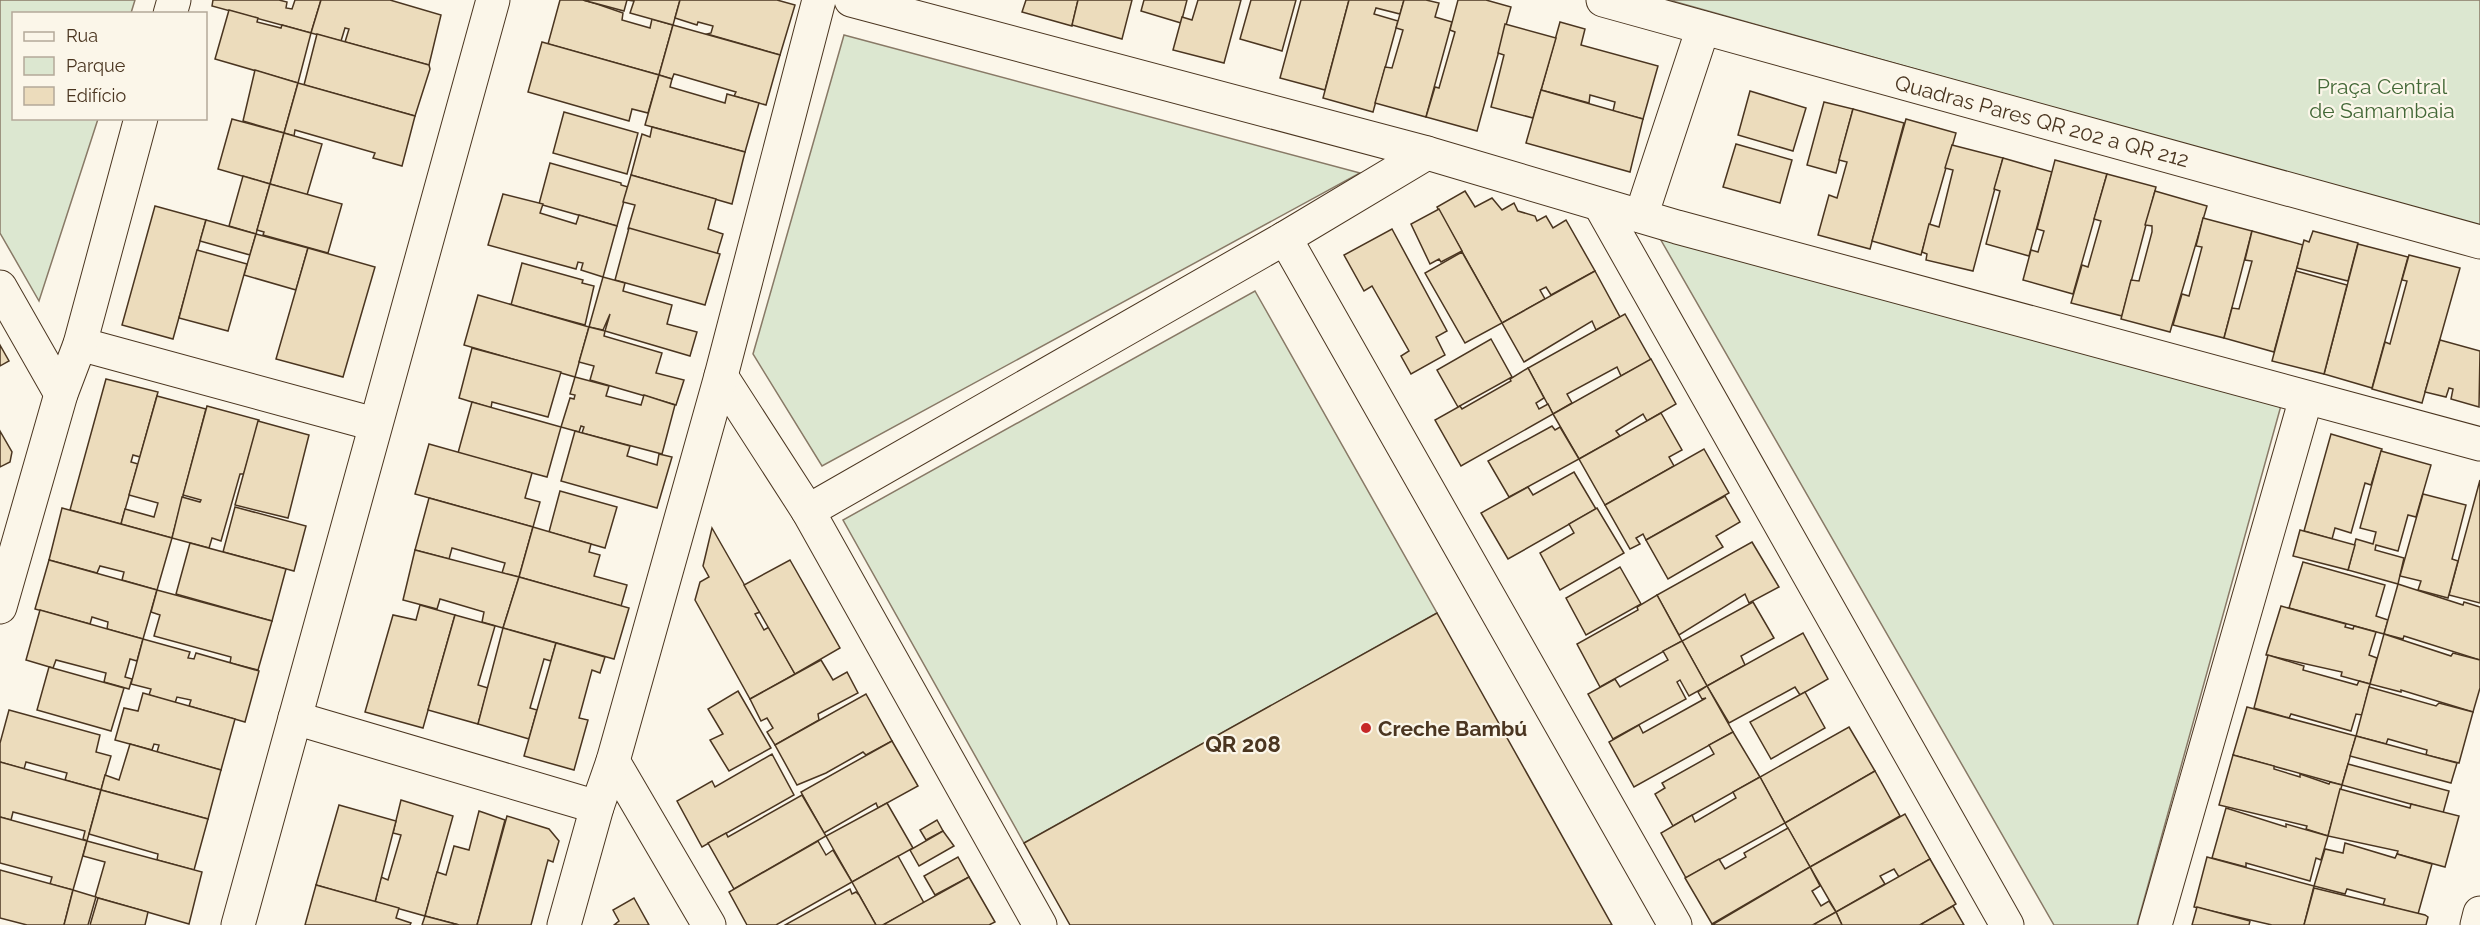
<svg xmlns="http://www.w3.org/2000/svg" width="2480" height="925" font-family="Raleway,sans-serif">
<style>
.green{fill:#dce7d0;stroke:#887966;stroke-width:1.5}
.building{fill:#ecdcbc;stroke:#4a3520;stroke-width:1.5}
.lines{fill:none;stroke-linecap:round;stroke-linejoin:round}
.minor-casing{stroke:#4a3520;stroke-width:35}
.minor{stroke:#fbf6e9;stroke-width:33}
.poi-dot{fill:#c62828;stroke:#fbf6e9;stroke-width:2}
.labels{text-anchor:middle;dominant-baseline:central;stroke-width:4.5;stroke-linejoin:round;paint-order:stroke}
.park-label{font-size:21px;fill:#436837;stroke:#fbf6e9}
.street-label{font-size:21px;fill:#4a3520;stroke:#fbf6e9}
.poi-label{font-size:21px;font-weight:bold;fill:#4a3520;stroke:#fbf6e9;text-anchor:start}
.neighbourhood-label{font-size:22px;font-weight:bold;fill:#4a3520;stroke:#fbf6e9}
</style>
<rect width="100%" height="100%" fill="#fbf6e9"/>
<g class="green">
<polygon points="0,0 135,0 131,13 14,14 14,118 98,119 39,301 0,233"/>
<polygon points="1669,0 2480,0 2480,228"/>
<polygon points="844,35 1360,173 822,466 753,354"/>
<polygon points="1658,235 2282,402 2137,925 2054,925"/>
<polygon points="1255,291 1437,613 1024,843 843,520"/>
</g>
<g class="building">
<polygon points="213,0 279,0 287,2 286,8 292,9 295,0 321,0 311,33 212,6"/>
<polygon points="321,0 390,0 441,15 429,65 345,42 349,29 345,28 341,41 311,33"/>
<polygon points="560,0 583,0 597,4 623,13 622,20 650,28 652,19 673,25 659,75 548,44"/>
<polygon points="583,0 680,0 673,25 630,13 634,1 627,0 624,11"/>
<polygon points="680,0 777,0 795,5 780,55 707,34 711,33 713,26 698,22 697,25 675,18"/>
<polygon points="1026,0 1078,0 1072,26 1022,12"/>
<polygon points="1078,0 1132,0 1122,39 1072,25"/>
<polygon points="1144,0 1187,0 1181,23 1141,11"/>
<polygon points="1198,0 1241,0 1224,63 1173,50 1182,17 1192,20"/>
<polygon points="1251,0 1296,0 1282,51 1240,39"/>
<polygon points="1301,0 1349,0 1325,90 1280,78"/>
<polygon points="1349,0 1404,0 1400,14 1376,8 1374,14 1398,21 1373,112 1323,98"/>
<polygon points="1404,0 1426,0 1439,3 1435,17 1452,22 1426,117 1375,103 1385,67 1392,68 1403,30 1396,28"/>
<polygon points="1458,0 1486,0 1511,7 1477,131 1426,117 1435,87 1439,88 1455,32 1450,30"/>
<polygon points="229,10 258,18 257,22 281,28 282,25 311,33 298,83 215,59"/>
<polygon points="1560,22 1585,29 1581,45 1658,66 1643,119 1613,111 1615,102 1590,95 1589,103 1541,90"/>
<polygon points="1505,24 1556,38 1533,118 1491,107 1504,55 1498,53"/>
<polygon points="673,25 780,55 766,105 734,96 736,92 678,75 674,74 672,79 659,75"/>
<polygon points="317,34 429,65 430,69 415,116 304,85"/>
<polygon points="542,42 659,75 648,113 632,109 629,121 528,92"/>
<polygon points="255,70 298,83 284,133 243,121"/>
<polygon points="659,75 672,79 670,87 725,103 727,94 759,103 745,152 645,125"/>
<polygon points="298,83 415,116 402,166 373,158 375,153 295,130 294,136 284,133"/>
<polygon points="1541,90 1643,119 1630,172 1526,143"/>
<polygon points="1750,91 1806,108 1793,151 1738,135"/>
<polygon points="1824,102 1853,109 1836,173 1807,165"/>
<polygon points="1853,109 1904,123 1870,249 1818,235 1829,195 1837,198 1847,162 1839,160"/>
<polygon points="564,112 638,133 627,174 553,153"/>
<polygon points="232,119 284,133 270,184 218,169"/>
<polygon points="1906,119 1956,133 1921,255 1872,241"/>
<polygon points="652,127 745,152 732,204 631,175 642,134 650,137"/>
<polygon points="284,133 322,144 307,195 270,184"/>
<polygon points="1736,144 1792,160 1780,203 1723,187"/>
<polygon points="1952,145 2003,158 1973,271 1926,260 1927,254 1922,252 1929,224 1939,227 1953,170 1945,168"/>
<polygon points="2003,158 2052,172 2029,256 1986,244 2000,191 1994,189"/>
<polygon points="2055,160 2107,174 2073,294 2023,280 2031,250 2038,252 2044,231 2037,229"/>
<polygon points="550,163 621,183 621,185 628,187 617,226 539,204"/>
<polygon points="2107,174 2156,187 2122,316 2071,303 2082,265 2088,267 2101,221 2094,219"/>
<polygon points="631,175 716,199 708,229 723,234 717,254 628,229 635,205 623,202"/>
<polygon points="243,176 270,184 256,234 229,226"/>
<polygon points="270,184 342,204 328,253 263,235 264,232 257,230"/>
<polygon points="1465,191 1475,207 1492,198 1502,210 1514,203 1518,211 1535,216 1537,221 1546,216 1553,228 1566,220 1595,271 1551,295 1546,287 1540,290 1545,299 1502,323 1437,207"/>
<polygon points="2155,191 2207,206 2170,332 2121,319 2131,280 2139,281 2152,232 2152,226 2145,225"/>
<polygon points="503,194 543,204 540,213 576,224 579,215 617,226 603,277 581,270 583,263 578,262 576,269 488,245"/>
<polygon points="155,206 206,220 173,339 122,325"/>
<polygon points="1439,209 1462,251 1441,262 1439,259 1430,264 1411,224"/>
<polygon points="2203,218 2252,231 2224,338 2173,325 2182,294 2189,296 2202,247 2196,246"/>
<polygon points="206,220 256,234 250,255 200,241"/>
<polygon points="629,228 720,254 705,305 615,280"/>
<polygon points="1392,229 1447,331 1436,337 1445,355 1411,374 1401,356 1409,351 1372,286 1364,291 1344,255"/>
<polygon points="2252,231 2303,245 2274,352 2224,338 2232,308 2239,309 2252,261 2245,260"/>
<polygon points="2313,231 2358,243 2348,281 2297,268 2304,240 2309,242"/>
<polygon points="256,234 308,248 296,290 244,275"/>
<polygon points="2358,244 2408,257 2372,388 2324,374"/>
<polygon points="308,248 375,267 343,377 276,359"/>
<polygon points="197,250 247,264 228,331 179,318"/>
<polygon points="1462,252 1502,323 1465,343 1425,273"/>
<polygon points="2409,255 2460,268 2422,403 2372,389 2385,342 2390,344 2407,281 2402,280"/>
<polygon points="522,263 583,280 582,283 594,286 585,325 511,305"/>
<polygon points="1595,271 1620,317 1596,330 1592,321 1524,362 1502,323"/>
<polygon points="2296,271 2347,285 2324,374 2272,361"/>
<polygon points="603,277 625,283 623,291 672,305 667,324 697,332 690,356 605,331 610,314 603,330 589,327"/>
<polygon points="478,295 589,327 575,377 464,345"/>
<polygon points="1625,314 1651,360 1621,376 1617,367 1567,394 1572,403 1553,414 1528,368"/>
<polygon points="589,327 605,331 604,336 662,353 656,373 684,380 676,405 590,380 594,366 579,362"/>
<polygon points="1491,339 1512,377 1458,407 1437,370"/>
<polygon points="2440,340 2480,351 2479,407 2451,399 2453,389 2449,388 2446,397 2425,392"/>
<polygon points="0,345 9,361 0,366"/>
<polygon points="472,348 561,372 548,417 492,402 491,408 459,398"/>
<polygon points="1651,359 1676,404 1647,421 1643,414 1616,431 1620,436 1579,459 1553,414"/>
<polygon points="1528,368 1544,398 1536,403 1539,409 1548,404 1553,414 1461,466 1435,420 1460,406 1462,409 1511,381 1510,379"/>
<polygon points="575,377 609,386 606,396 641,405 644,395 675,405 662,454 582,433 584,427 581,426 579,432 561,427 570,398 574,399 575,395 570,394"/>
<polygon points="106,379 158,392 140,457 133,455 131,462 138,464 121,524 70,510"/>
<polygon points="157,396 206,409 172,538 121,524 125,509 154,517 158,503 129,495"/>
<polygon points="472,402 561,427 547,477 458,453"/>
<polygon points="207,406 259,420 244,474 240,474 221,541 212,538 209,548 172,538 182,497 200,502 201,500 183,495"/>
<polygon points="1661,413 1682,450 1669,457 1674,466 1605,505 1579,459"/>
<polygon points="258,421 309,435 288,518 235,505"/>
<polygon points="1552,426 1555,430 1560,427 1579,459 1509,497 1488,461"/>
<polygon points="0,431 12,452 10,462 0,467"/>
<polygon points="575,431 630,446 627,456 657,465 659,454 672,457 657,508 561,481"/>
<polygon points="2331,434 2382,449 2371,485 2365,483 2351,533 2335,528 2332,539 2304,531"/>
<polygon points="429,444 532,473 525,498 540,502 533,527 415,494"/>
<polygon points="1704,449 1729,493 1646,540 1643,534 1636,538 1640,544 1630,549 1605,505"/>
<polygon points="2381,451 2431,465 2416,517 2408,515 2398,551 2376,545 2375,550 2404,558 2398,584 2348,570 2356,539 2373,544 2376,532 2360,528"/>
<polygon points="1574,472 1596,509 1508,559 1481,513 1528,487 1533,495"/>
<polygon points="2480,480 2480,603 2449,595"/>
<polygon points="560,491 617,507 605,548 549,532"/>
<polygon points="2423,494 2466,505 2452,559 2458,561 2448,598 2418,590 2421,581 2400,576"/>
<polygon points="1725,496 1740,522 1716,536 1723,547 1668,579 1646,540"/>
<polygon points="429,498 533,527 519,577 502,573 505,563 452,548 449,559 415,550"/>
<polygon points="235,507 306,526 294,571 223,552"/>
<polygon points="62,508 172,538 157,590 122,580 124,572 100,566 97,573 49,560"/>
<polygon points="1597,508 1624,553 1560,590 1540,553 1574,533 1569,524"/>
<polygon points="533,527 591,544 589,552 600,555 594,576 627,585 621,606 519,577"/>
<polygon points="712,528 760,612 755,614 764,630 769,627 795,674 750,699 695,600 700,582 709,577 703,566"/>
<polygon points="2300,530 2355,545 2348,570 2293,556"/>
<polygon points="1752,542 1779,587 1749,603 1745,594 1679,635 1657,595"/>
<polygon points="190,543 286,569 272,621 176,594"/>
<polygon points="415,550 519,577 503,628 482,622 484,612 440,599 437,609 403,600"/>
<polygon points="49,560 157,590 143,639 107,629 108,622 92,617 90,624 35,609"/>
<polygon points="790,560 840,648 795,674 744,585"/>
<polygon points="2303,562 2385,585 2376,616 2388,620 2384,634 2289,608"/>
<polygon points="1620,567 1641,604 1586,635 1566,598"/>
<polygon points="519,577 629,608 614,659 503,628"/>
<polygon points="2398,584 2463,605 2464,602 2480,607 2480,660 2404,636 2403,639 2384,634"/>
<polygon points="157,590 272,621 258,670 230,663 231,657 154,636 160,615 151,612"/>
<polygon points="1657,595 1682,641 1600,687 1577,644 1638,610 1637,607"/>
<polygon points="1753,602 1774,638 1741,656 1745,665 1707,686 1682,641"/>
<polygon points="420,605 455,615 423,728 365,712 393,615 416,620"/>
<polygon points="2281,606 2346,624 2345,627 2353,629 2354,626 2376,632 2369,655 2377,658 2370,684 2341,676 2342,672 2266,655"/>
<polygon points="40,610 143,639 137,661 130,659 125,677 132,679 129,689 104,682 106,673 56,660 53,668 26,660"/>
<polygon points="1437,613 1612,925 1070,925 1024,843"/>
<polygon points="455,615 495,626 478,685 488,688 478,724 428,710"/>
<polygon points="503,628 556,643 551,661 544,659 530,708 537,710 529,739 478,724"/>
<polygon points="1803,633 1828,679 1800,695 1795,687 1729,723 1707,686"/>
<polygon points="2384,634 2451,656 2453,653 2480,660 2480,688 2473,712 2401,690 2401,692 2370,684"/>
<polygon points="143,639 190,652 188,658 194,659 196,653 259,671 245,722 189,706 191,700 177,697 175,703 149,695 151,689 131,684"/>
<polygon points="1682,641 1707,686 1689,696 1680,680 1677,682 1686,699 1613,739 1588,694 1615,679 1620,687 1668,660 1663,651"/>
<polygon points="556,643 605,657 600,673 592,670 579,718 588,720 574,770 524,756"/>
<polygon points="2268,655 2304,666 2303,670 2357,685 2359,681 2370,684 2362,715 2356,714 2351,731 2291,714 2289,718 2254,708"/>
<polygon points="821,660 833,680 847,672 858,693 818,714 819,720 775,745 767,732 773,728 767,718 761,721 750,699"/>
<polygon points="49,667 124,688 111,731 37,710"/>
<polygon points="1707,686 1733,732 1634,787 1609,742 1639,725 1643,733 1706,698 1702,699 1698,692"/>
<polygon points="2369,687 2436,706 2439,703 2473,712 2459,763 2426,755 2427,750 2388,739 2386,744 2356,736"/>
<polygon points="738,691 771,748 729,771 710,740 723,734 708,709"/>
<polygon points="1805,692 1825,728 1771,759 1750,722"/>
<polygon points="143,693 235,719 221,770 157,752 159,745 154,744 152,750 115,740 124,708 138,711"/>
<polygon points="866,694 892,741 866,755 863,752 826,773 797,785 775,745"/>
<polygon points="2247,707 2356,736 2342,785 2233,755"/>
<polygon points="9,710 100,735 96,752 111,756 101,790 65,780 67,773 26,762 24,769 0,762 0,743"/>
<polygon points="1849,727 1875,771 1785,823 1760,777"/>
<polygon points="1733,732 1760,777 1673,826 1655,794 1665,788 1662,783 1714,754 1709,745"/>
<polygon points="2356,736 2457,763 2451,783 2350,756"/>
<polygon points="892,741 918,786 878,808 876,803 824,833 801,792"/>
<polygon points="130,744 221,770 208,819 101,790 105,775 119,780"/>
<polygon points="772,754 794,795 702,847 677,801 712,781 715,787"/>
<polygon points="2233,755 2274,766 2274,769 2300,777 2300,774 2329,784 2330,782 2342,785 2328,836 2306,829 2307,826 2219,805"/>
<polygon points="0,762 101,790 87,841 83,839 85,831 13,812 11,820 0,817"/>
<polygon points="2348,764 2449,791 2443,813 2342,785"/>
<polygon points="1875,771 1900,816 1810,867 1785,823"/>
<polygon points="1760,777 1785,823 1686,878 1661,833 1692,815 1695,822 1736,798 1733,792"/>
<polygon points="2340,789 2410,808 2411,804 2459,816 2445,867 2397,854 2398,851 2328,836"/>
<polygon points="101,790 208,819 194,870 157,860 158,854 89,834"/>
<polygon points="802,795 826,836 734,889 708,843 726,833 728,837"/>
<polygon points="401,800 453,816 425,916 375,902 381,877 388,880 401,835 393,833"/>
<polygon points="887,803 913,848 852,882 826,836"/>
<polygon points="339,805 396,821 375,902 316,885"/>
<polygon points="2226,808 2286,827 2286,824 2328,836 2321,860 2316,858 2310,881 2246,863 2246,867 2212,858"/>
<polygon points="479,811 505,820 477,925 459,925 425,916 437,872 446,875 454,846 469,850"/>
<polygon points="1905,814 1930,859 1899,877 1894,869 1880,876 1885,884 1836,912 1810,867"/>
<polygon points="507,816 549,829 559,841 553,862 548,860 531,925 477,925"/>
<polygon points="0,817 87,841 73,890 50,884 52,877 0,863"/>
<polygon points="937,820 943,831 926,840 920,830"/>
<polygon points="1788,828 1810,867 1712,924 1685,878 1719,859 1725,869 1746,857 1744,853"/>
<polygon points="943,831 954,846 919,866 910,850"/>
<polygon points="87,841 202,872 189,924 95,897 105,862 83,856"/>
<polygon points="818,841 826,855 833,850 852,882 776,925 747,925 729,892"/>
<polygon points="2345,843 2395,858 2397,854 2432,864 2418,914 2383,905 2385,899 2347,889 2345,894 2314,886 2325,849 2343,853"/>
<polygon points="898,856 924,903 883,925 876,925 852,882"/>
<polygon points="958,857 969,877 935,895 924,876"/>
<polygon points="2207,857 2314,886 2304,925 2272,925 2194,907"/>
<polygon points="1930,859 1956,904 1920,925 1842,925 1836,912"/>
<polygon points="1810,867 1820,886 1812,891 1821,906 1829,901 1836,912 1813,925 1712,925"/>
<polygon points="0,870 73,890 64,925 27,925 0,918"/>
<polygon points="969,877 995,922 989,925 883,925"/>
<polygon points="316,885 399,908 396,918 411,923 410,925 305,925"/>
<polygon points="2314,888 2425,915 2428,917 2426,925 2304,925"/>
<polygon points="850,889 852,894 856,892 859,895 876,925 785,925"/>
<polygon points="73,890 96,897 88,925 64,925"/>
<polygon points="98,898 148,912 145,925 90,925"/>
<polygon points="634,898 649,925 614,925 619,921 613,910"/>
<polygon points="1953,906 1964,925 1920,925"/>
<polygon points="2197,907 2250,921 2249,925 2192,925"/>
<polygon points="1836,912 1842,925 1813,925"/>
<polygon points="425,916 459,925 422,925"/>
</g>
<g class="lines">
<g class="minor-casing">
<g id="minor">
<polyline points="851,0 1427,153 1677,227 2480,444"/>
<polyline points="1603,0 2480,242"/>
<polyline points="170,14 174,0"/>
<polyline points="1600,205 2007,925"/>
<polyline points="1641,216 1703,28"/>
<polyline points="1285,238 1675,925"/>
<polyline points="0,287 61,394"/>
<polyline points="80,344 374,424"/>
<polyline points="721,376 808,511 1040,925"/>
<polyline points="808,511 1285,238 1427,153"/>
<polyline points="0,607 61,394 80,344 141,118"/>
<polyline points="295,718 597,807"/>
<polyline points="613,761 709,925"/>
<polyline points="238,925 493,0"/>
<polyline points="564,925 597,807 613,761 721,376 819,0"/>
<polyline points="2155,925 2306,398"/>
<polyline points="2477,925 2480,913"/>
</g>
</g>
<use href="#minor" class="minor"/>
</g>
<circle class="poi-dot" cx="1366" cy="728" r="6"/>
<g class="labels">
<g class="park-label">
<text x="2382" y="86">Praça Central<tspan x="2382" dy="24">de Samambaia</tspan></text>
</g>
<g class="street-label">
<text transform="translate(2042 121) rotate(15)">Quadras Pares QR 202 a QR 212</text>
</g>
<g class="poi-label">
<text x="1378" y="728">Creche Bambú</text>
</g>
<g class="neighbourhood-label">
<text x="1243" y="744">QR 208</text>
</g>
</g>
<rect x="12" y="12" width="195" height="108" fill="#fbf6e9" stroke="#b4a999" stroke-width="1.5"/>
<rect x="24" y="32" width="30" height="9" fill="#fbf6e9" stroke="#b4a999" stroke-width="1.5"/>
<text x="66" y="42" font-size="18" fill="#4a3520">Rua</text>
<rect x="24" y="57" width="30" height="18" fill="#dce7d0" stroke="#b4a999" stroke-width="1.5"/>
<text x="66" y="72" font-size="18" fill="#4a3520">Parque</text>
<rect x="24" y="87" width="30" height="18" fill="#ecdcbc" stroke="#b4a999" stroke-width="1.5"/>
<text x="66" y="102" font-size="18" fill="#4a3520">Edifício</text>
</svg>
